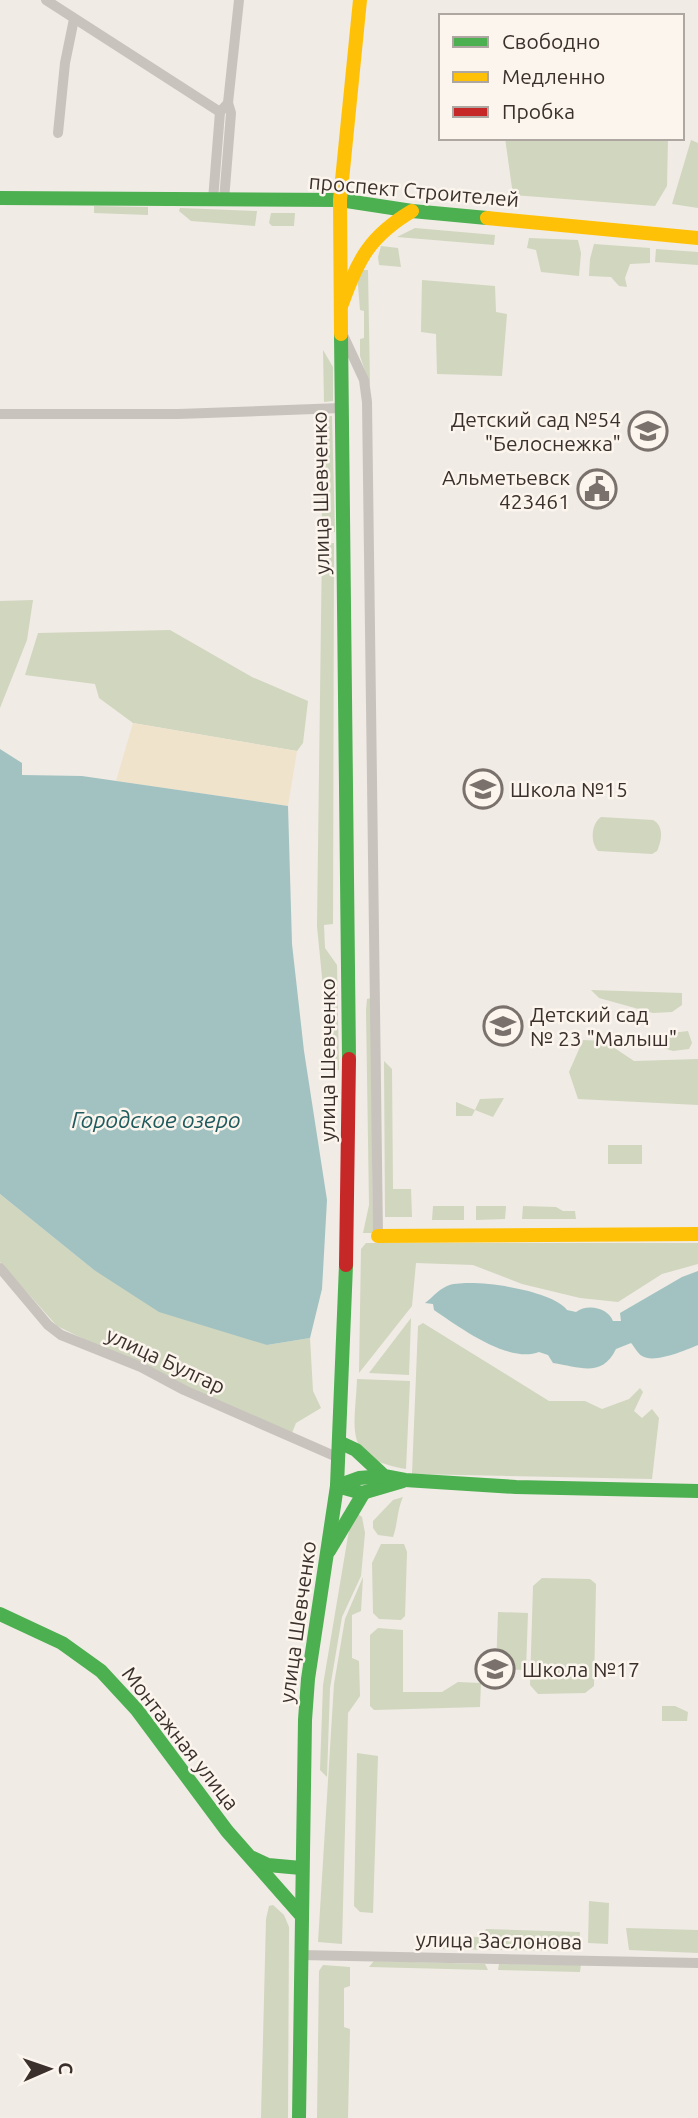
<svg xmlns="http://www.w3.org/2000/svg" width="698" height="2118" font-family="Ubuntu,sans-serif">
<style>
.green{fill:#d1d6bf}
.sand{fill:#efe3cc}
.water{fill:#a1c2c1}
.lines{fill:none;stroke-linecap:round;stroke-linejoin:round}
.street{stroke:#c9c3be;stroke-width:10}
.fast{stroke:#4caf50;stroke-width:14}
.slow{stroke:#ffc107;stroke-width:14}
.jam{stroke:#c62828;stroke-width:14}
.labels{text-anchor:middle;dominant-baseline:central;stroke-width:5;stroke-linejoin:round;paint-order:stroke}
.street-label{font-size:21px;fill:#3b302b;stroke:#fbf5ee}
.poi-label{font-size:21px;fill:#3b302b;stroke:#fbf5ee;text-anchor:start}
.water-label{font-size:23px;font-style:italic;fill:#1f5a5e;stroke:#fbf5ee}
</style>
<rect width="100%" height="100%" fill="#f0ebe5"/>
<g class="green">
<polygon points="505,138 668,138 667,186 655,206 513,195"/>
<polygon points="691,140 698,143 698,208 672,204"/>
<polygon points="94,206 148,207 148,215 94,213"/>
<polygon points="180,208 257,211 255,226 191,221 179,211"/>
<polygon points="271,213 295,213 294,226 272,226 269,223"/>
<polygon points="415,228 495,235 494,245 397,237"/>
<polygon points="529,238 578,240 581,253 579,276 541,272 536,250 527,248"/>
<polygon points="594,244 650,248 650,263 630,264 625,278 627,287 619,286 611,277 589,276 590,259"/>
<polygon points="381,246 398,248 401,267 379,265 378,257"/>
<polygon points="656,249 698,252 698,265 655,262"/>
<polygon points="360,270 368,270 370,386 360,356 360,339 364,338 364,311 360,310 357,272"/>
<polygon points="422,280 495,286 496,312 507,314 502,376 437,374 436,334 421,332"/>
<polygon points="323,350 333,367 333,401 324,402"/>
<polygon points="321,416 332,416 335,532 322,533"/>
<polygon points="322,543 334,543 333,924 324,925 325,948 337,965 339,1070 331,1069 317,926"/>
<polygon points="33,600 27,640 0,708 0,601"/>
<polygon points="170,630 252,677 308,701 303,743 297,751 133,723 99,698 95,684 25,675 38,633"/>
<path d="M 601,817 L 653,820 C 664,826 662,840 657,851 L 652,854 L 598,851 C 590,842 591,824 601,817 Z"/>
<polygon points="591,990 682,993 682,1005 672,1012 653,1013 599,998"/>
<polygon points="371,998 373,1233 363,1233 369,1205 366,1010 367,999"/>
<polygon points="688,1031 692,1043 689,1049 673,1051 663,1048 656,1035"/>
<polygon points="583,1040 604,1041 634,1061 698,1059 698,1105 578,1099 569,1072"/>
<polygon points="384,1061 392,1069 393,1189 411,1189 412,1217 385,1217"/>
<polygon points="504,1098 493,1117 475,1110 472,1116 456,1116 456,1102 475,1110 480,1099"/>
<rect x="608" y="1145" width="34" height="19"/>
<polygon points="0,1194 94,1270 267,1345 310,1338 313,1391 321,1408 296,1423 292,1433 195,1393 57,1326 0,1262"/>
<polygon points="433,1206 464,1206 464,1220 432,1220"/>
<polygon points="476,1206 506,1206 505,1219 476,1220"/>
<polygon points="523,1206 556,1207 563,1211 575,1211 576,1219 522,1219"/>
<polygon points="366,1243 698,1243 698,1264 662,1274 618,1302 580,1298 522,1284 473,1265 416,1263 412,1306 359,1373 361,1249"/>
<polygon points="411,1318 409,1375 369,1373"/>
<polygon points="423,1323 549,1401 585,1401 602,1409 629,1399 640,1388 643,1392 634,1411 642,1418 652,1409 659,1418 652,1479 412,1474 418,1326"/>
<path d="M 357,1379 L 410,1381 L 406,1469 C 342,1458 355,1431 357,1379 Z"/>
<path d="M 403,1497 C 397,1510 398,1523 393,1537 L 378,1535 L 373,1528 L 373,1521 L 393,1500 Z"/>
<polygon points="358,1514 362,1517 365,1533 361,1576 342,1617 330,1688 327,1777 320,1770 323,1685 349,1530"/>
<polygon points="381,1544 404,1544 407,1552 405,1616 401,1620 379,1619 373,1613 372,1563"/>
<polygon points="363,1577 361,1611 352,1615 352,1658 359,1661 360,1696 348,1713 342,1944 318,1942 334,1684 345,1619"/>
<polygon points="542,1578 590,1579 596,1584 594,1686 585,1693 538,1694 530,1685 533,1586"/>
<polygon points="498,1612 528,1613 526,1670 496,1669"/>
<polygon points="378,1628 403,1630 403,1692 442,1692 458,1682 481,1683 480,1707 374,1710 370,1706 370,1635"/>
<polygon points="662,1706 675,1706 688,1712 687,1721 662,1721"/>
<polygon points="357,1753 378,1756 373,1913 360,1912 354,1906"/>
<polygon points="589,1901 609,1903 608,1944 588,1943"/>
<polygon points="273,1905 284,1915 289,1927 288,2118 261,2118 266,1919 269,1906"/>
<polygon points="626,1928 698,1930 698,1953 629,1950"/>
<polygon points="486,1929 580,1932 579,1951 432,1949 432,1936 481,1937"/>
<polygon points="374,1961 485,1964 488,1970 369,1967"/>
<polygon points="499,1964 581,1965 580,1972 498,1970"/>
<polygon points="323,1965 350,1967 350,1986 344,1988 344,2027 350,2029 348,2118 317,2118 319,1971"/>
</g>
<polygon class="sand" points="133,723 297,751 288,806 116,781"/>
<g class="water">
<polygon points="0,749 22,763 22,775 82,776 288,806 292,944 304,1051 327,1200 322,1289 310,1338 267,1345 159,1312 94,1270 0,1194"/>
<path d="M 698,1271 L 698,1345 C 686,1350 654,1364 642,1356 C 638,1354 634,1346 631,1343 L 616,1349 C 602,1378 580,1367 553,1363 L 548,1355 L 539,1352 C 509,1364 459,1327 434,1310 L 433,1304 L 425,1303 C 433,1297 438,1290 447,1286 C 469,1277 553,1290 567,1310 L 576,1312 C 588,1303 608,1308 613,1321 L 621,1321 L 620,1313 L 682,1277 Z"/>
</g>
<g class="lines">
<g class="street">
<polyline points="46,0 220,112"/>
<polyline points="58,133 65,63 74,19"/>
<polyline points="213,200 220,112 228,103 239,0"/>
<polyline points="224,200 231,113 228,103"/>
<polyline points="344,337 364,380 367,402 378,1236"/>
<polyline points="0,414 178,414 341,408"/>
<polyline points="0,1268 48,1325 61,1335 141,1367 184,1390 339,1458"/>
<polyline points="300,1955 698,1963"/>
</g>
<g class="fast">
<polyline points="0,198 340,200 412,211 487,218"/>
<polyline points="341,334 349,1059"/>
<polyline points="339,1442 356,1450 384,1476 405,1480 516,1487 698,1491"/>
<polyline points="337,1486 362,1493 403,1481"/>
<polyline points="337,1486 359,1478 384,1476"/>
<polyline points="329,1551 363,1494"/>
<polyline points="0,1614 62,1643 101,1671 137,1710 227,1831 301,1915"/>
<polyline points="253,1858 268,1865 301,1868"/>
<polyline points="299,2118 305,1720 308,1679 337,1486 346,1265"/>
</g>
<g class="slow">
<polyline points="487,218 698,238"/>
<path d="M 342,304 C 358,259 370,236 412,211"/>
<polyline points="341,334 340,200 360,0"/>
<polyline points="378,1236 698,1234"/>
</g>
<polyline class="jam" points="346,1265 349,1059"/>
</g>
<defs>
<g id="school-ring" transform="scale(2.0125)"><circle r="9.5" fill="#fbf5ee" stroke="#7a716c" stroke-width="1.5"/><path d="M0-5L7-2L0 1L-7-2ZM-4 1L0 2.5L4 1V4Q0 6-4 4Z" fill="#7a716c"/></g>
<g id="civic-ring" transform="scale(2.0125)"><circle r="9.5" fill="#fbf5ee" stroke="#7a716c" stroke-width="1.5"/><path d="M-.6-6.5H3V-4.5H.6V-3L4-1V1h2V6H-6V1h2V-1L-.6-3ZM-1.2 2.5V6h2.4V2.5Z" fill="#7a716c"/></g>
</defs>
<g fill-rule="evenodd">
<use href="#school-ring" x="648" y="431"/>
<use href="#civic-ring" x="597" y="489"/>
<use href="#school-ring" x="483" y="789"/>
<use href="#school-ring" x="503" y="1026"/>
<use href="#school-ring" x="495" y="1669"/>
</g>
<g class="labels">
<g class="street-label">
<text transform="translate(414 190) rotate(5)">проспект Строителей</text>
<text transform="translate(320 493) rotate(-91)">улица Шевченко</text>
<text transform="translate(327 1060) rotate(-90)">улица Шевченко</text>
<text transform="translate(166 1360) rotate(25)">улица Булгар</text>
<text transform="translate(297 1622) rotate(-82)">улица Шевченко</text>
<text transform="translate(181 1738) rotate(52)">Монтажная улица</text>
<text transform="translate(499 1940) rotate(1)">улица Заслонова</text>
</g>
<g class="poi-label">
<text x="621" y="419" text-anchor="end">Детский сад №54<tspan x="621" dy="24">"Белоснежка"</tspan></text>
<text x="570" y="477" text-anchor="end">Альметьевск<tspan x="570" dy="24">423461</tspan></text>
<text x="510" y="789">Школа №15</text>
<text x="530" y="1014">Детский сад<tspan x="530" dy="24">№ 23 "Малыш"</tspan></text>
<text x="522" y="1669">Школа №17</text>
</g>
<g class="water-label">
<text x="156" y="1119">Городское озеро</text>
</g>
</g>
<rect x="439" y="14" width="245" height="126" fill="#fbf5ee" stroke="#aea6a0" stroke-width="2"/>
<rect x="453" y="37" width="35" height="10" fill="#4caf50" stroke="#aea6a0" stroke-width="2"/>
<text x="502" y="49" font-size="21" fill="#3b302b">Свободно</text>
<rect x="453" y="72" width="35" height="10" fill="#ffc107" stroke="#aea6a0" stroke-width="2"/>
<text x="502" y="84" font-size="21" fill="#3b302b">Медленно</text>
<rect x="453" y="107" width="35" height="10" fill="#c62828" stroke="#aea6a0" stroke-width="2"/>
<text x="502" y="119" font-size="21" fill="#3b302b">Пробка</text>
<g transform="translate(49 2069) rotate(88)" stroke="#fbf5ee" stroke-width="5" paint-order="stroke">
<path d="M0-5L12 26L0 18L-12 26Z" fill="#3b302b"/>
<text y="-10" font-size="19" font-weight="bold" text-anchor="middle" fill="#3b302b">С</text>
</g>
</svg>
